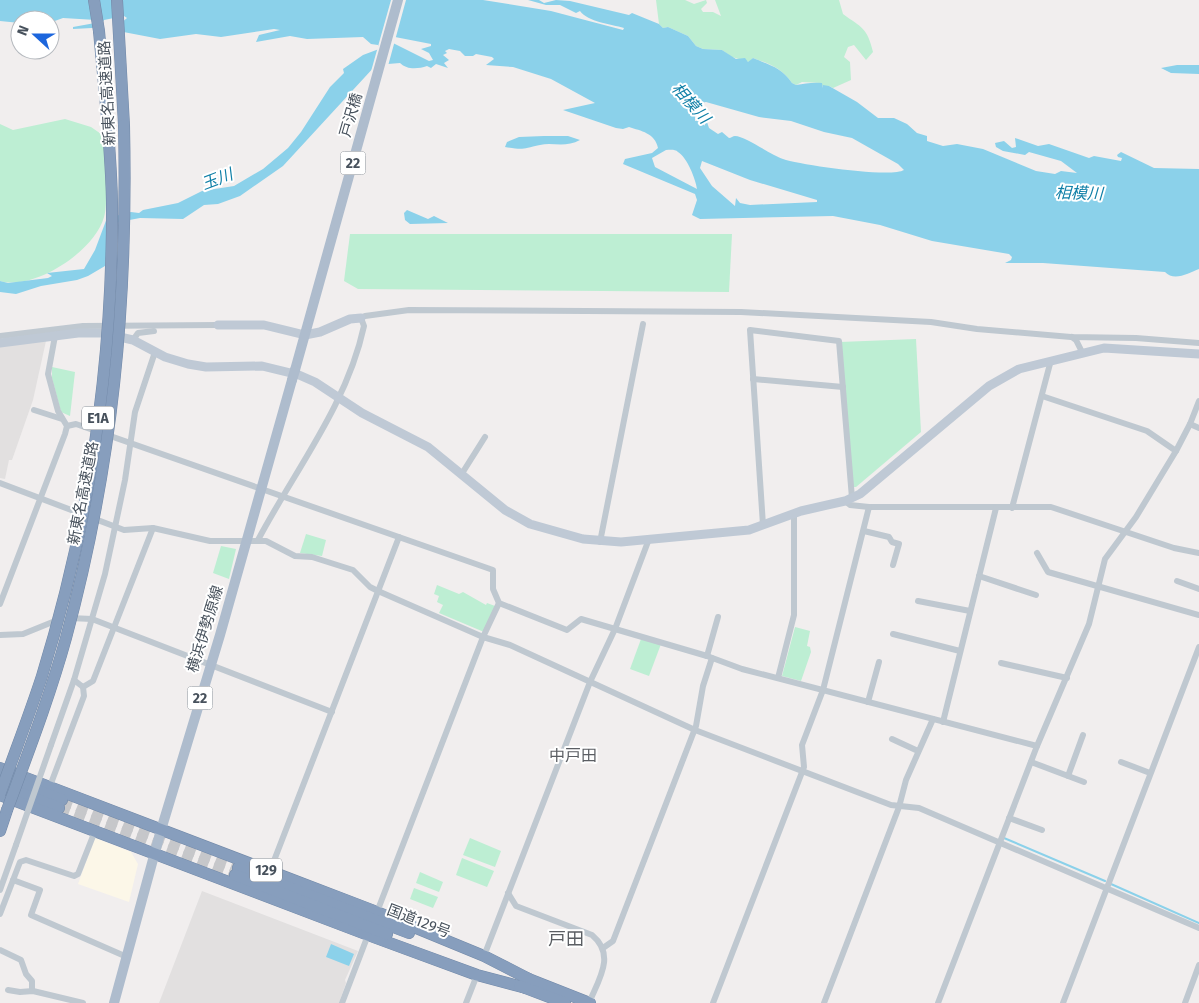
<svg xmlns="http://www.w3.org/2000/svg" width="1199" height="1003" font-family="'Fira Sans','Noto Sans JP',sans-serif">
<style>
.commercial{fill:#fcf7e8}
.education{fill:#e2e0e0}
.green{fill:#bdeed3}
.water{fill:#8bd1ea;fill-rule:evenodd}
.pier{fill:#f1eeee}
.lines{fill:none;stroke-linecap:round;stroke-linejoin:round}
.stream{stroke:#8bd1ea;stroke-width:2}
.highway-tunnel{stroke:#c6c7ca;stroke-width:11;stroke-dasharray:11 5.5;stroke-linecap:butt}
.highway-casing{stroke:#7289a8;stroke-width:12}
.street{stroke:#bfc8d0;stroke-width:6}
.secondary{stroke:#bfc9d5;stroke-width:9}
.primary{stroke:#aebccd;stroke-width:10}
.highway{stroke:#879ebd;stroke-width:11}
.highway-bridge-casing{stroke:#7289a8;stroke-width:12;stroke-linecap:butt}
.street-bridge{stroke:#bfc8d0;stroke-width:6}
.primary-bridge{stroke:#aebccd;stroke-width:10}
.highway-bridge{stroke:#879ebd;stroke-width:11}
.labels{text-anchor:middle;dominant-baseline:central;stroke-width:4;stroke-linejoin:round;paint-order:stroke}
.shield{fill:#fff;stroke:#7e858d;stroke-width:1}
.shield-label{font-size:14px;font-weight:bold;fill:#47515c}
.street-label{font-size:15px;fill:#47515c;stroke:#fff}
.water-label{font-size:16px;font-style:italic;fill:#0f7fa7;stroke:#fff}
.neighbourhood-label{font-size:16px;fill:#5b5e63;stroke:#fff}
.quarter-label{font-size:18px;fill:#5b5e63;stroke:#fff}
</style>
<rect width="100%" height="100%" fill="#f1eeee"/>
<polygon class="commercial" points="95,838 131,852 138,864 129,902 78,884"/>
<g class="education">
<polygon points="46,341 33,400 12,460 9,460 5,479 0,478 0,346"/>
<polygon points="202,891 358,951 345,980 346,983 339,1003 159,1003"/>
</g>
<g class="green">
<path d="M 656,0 L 685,0 L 694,4 L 706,0 L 707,3 L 701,9 L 703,12 L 713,12 L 721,16 L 715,0 L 839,0 L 843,14 C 862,28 867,27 873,52 L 866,60 L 854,45 L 848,47 L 844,57 L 850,62 L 851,80 L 833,88 L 829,86 L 824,89 L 821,83 L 802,82 L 796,85 L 792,83 C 781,68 772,65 753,58 L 749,62 L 732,57 L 722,50 L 703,49 L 696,46 L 688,36 L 668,27 L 663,28 L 659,24 Z"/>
<path d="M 65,119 L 91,127 L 104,136 C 104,155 109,202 104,217 C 95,251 34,291 0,281 L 0,124 L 13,130 Z"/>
<polygon points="350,234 732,234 729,292 358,289 344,281"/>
<polygon points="916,339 921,432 856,487 853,487 840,342"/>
<polygon points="52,367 75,372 70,416 61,412 52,378"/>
<polygon points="306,534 326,540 322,556 300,553"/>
<polygon points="221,546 236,549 229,579 213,573"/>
<polygon points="437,585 459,594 463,592 486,605 487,603 495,606 484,632 439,613 443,605 437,602 439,596 434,594"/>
<polygon points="795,627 810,631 807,646 810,647 811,652 801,681 782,676"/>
<polygon points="641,639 661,644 649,676 630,669"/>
<polygon points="470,838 501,851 495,867 463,855"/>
<polygon points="462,858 494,871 487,887 456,875"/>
<polygon points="420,872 443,882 439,892 416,883"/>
<polygon points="414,888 438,897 433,908 410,899"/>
</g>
<g class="water">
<path d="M 0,0 L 483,0 L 551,11 L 623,30 L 624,28 C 611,24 588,22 580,11 L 576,13 L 560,5 L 546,5 L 528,0 L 539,0 L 544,3 L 556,0 L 570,1 L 629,15 L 632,13 L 659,24 L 663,28 L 668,27 L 688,36 L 696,46 L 703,49 L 722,50 L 736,59 L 745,58 L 748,62 L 753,58 C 772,66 781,67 792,83 L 796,85 C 805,84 811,82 822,83 L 823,88 L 823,85 L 829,86 L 857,102 L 878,118 L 894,118 L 907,124 L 917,133 L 927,136 L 927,141 L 943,146 L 957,144 L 983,149 L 1036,171 L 1055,174 L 1061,171 L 1077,173 L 1061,161 L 1029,152 L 1025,155 L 1003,151 L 996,147 L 995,143 L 1004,141 L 1012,148 L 1016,147 L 1015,138 L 1038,146 L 1049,144 L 1089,158 L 1094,156 L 1121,161 L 1122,158 L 1118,157 L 1117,155 L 1121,152 L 1154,168 L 1199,169 L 1199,269 C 1189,273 1174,282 1165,272 L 1043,263 L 1005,263 L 1011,260 L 1012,257 L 1009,254 L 932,241 L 880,225 L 833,216 L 700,219 L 692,215 L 697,200 L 695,194 L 623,164 L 625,159 L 652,153 L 658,148 C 655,133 641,131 629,127 L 623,129 L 616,128 L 563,110 L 595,103 L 551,79 L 513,67 L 486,65 L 494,59 L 492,57 L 476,54 L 473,56 L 465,56 L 460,51 L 449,49 L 445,51 L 447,53 L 443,55 L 449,60 L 444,63 L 448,68 L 436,64 L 431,68 L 427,66 C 418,69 407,70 400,63 L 376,65 L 283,166 L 240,196 L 218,204 L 204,205 L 183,219 L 140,218 L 119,222 L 116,224 L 108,245 L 105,266 L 88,276 L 77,280 L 41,286 L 16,294 L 0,292 L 0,281 L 8,283 L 48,278 L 52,276 L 47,273 L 84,269 L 95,250 L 107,218 L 131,212 L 139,213 L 143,210 L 178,203 L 202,191 L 234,186 L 263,169 L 288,148 L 301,132 L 330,87 L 344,73 L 343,69 L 363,55 L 379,49 L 378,45 L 371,44 L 363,37 L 307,39 L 290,36 L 256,42 L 259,35 L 280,30 L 274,29 L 221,37 L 196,34 L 160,39 L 113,30 L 127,18 L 124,16 L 104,20 L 101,25 L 92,28 L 73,29 L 73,27 L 95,23 L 96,20 L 63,18 L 52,22 L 50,20 L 20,20 L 20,23 L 0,21 ZM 395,37 L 431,44 L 431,46 L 421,49 L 429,53 L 433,60 L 429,61 L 393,43 ZM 706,102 L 759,117 L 791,121 L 824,132 L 852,138 L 898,164 L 904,170 C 891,178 800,165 783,159 C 771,155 745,136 735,136 C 733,136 731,138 729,138 L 722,132 L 718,134 L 709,128 L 705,116 L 705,126 L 701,120 L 695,121 L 695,104 ZM 666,150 C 670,150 675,149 678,152 C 687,157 696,180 697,189 L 655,167 L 652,158 ZM 702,161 L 750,180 L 817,200 L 817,202 L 750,205 L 740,203 L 736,198 L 735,206 L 712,186 L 700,168 Z"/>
<polygon points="1177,65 1199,65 1199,74 1171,73 1161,68"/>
<path d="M 544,136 L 568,136 L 580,140 C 566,148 552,142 540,145 C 522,149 524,150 505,147 L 507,142 L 519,137 Z"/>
<polygon points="407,210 428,219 434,216 448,223 410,224 405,220 404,213"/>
<polygon points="331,944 354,954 349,966 326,957"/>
</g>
<polygon class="pier" points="391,0 406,0 388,66 377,67 370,75"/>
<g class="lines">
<g class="stream">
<polyline points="1004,838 1105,881"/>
<polyline points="1111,884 1199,923"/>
</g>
<g class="highway-tunnel">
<polyline points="62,800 237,868"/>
<polyline points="59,808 235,875"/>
</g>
<g class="highway-casing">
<g id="highway">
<polyline points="94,0 99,31"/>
<polyline points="117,0 124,125"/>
<polyline points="0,768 377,912 484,956 529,979"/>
<polyline points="0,776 62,800"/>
<polyline points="7,788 59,808"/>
<polyline points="0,795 368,935 477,975 526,988"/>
<polyline points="0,831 7,810"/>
<polyline points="238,868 409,933"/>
<polyline points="235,875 387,934"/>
<polyline points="524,977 590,1003"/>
<polyline points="520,986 565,1003"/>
</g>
</g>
<g class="street">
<polyline points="365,316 409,310 741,312 931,322 977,329 1071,337 1136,338 1199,343"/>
<polyline points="0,336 83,326 218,325"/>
<polyline points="1072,337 1076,340 1082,352"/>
<polyline points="133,340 138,333 154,331"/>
<polyline points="753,379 843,387"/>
<polyline points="1042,396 1147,431 1176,451"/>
<polyline points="34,410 62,419"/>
<polyline points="1190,424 1199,428"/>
<polyline points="67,426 76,424 493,570 493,589 499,603 567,630 581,619 707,656 742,669 1037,746"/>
<polyline points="461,475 485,437"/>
<polyline points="0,483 124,530 153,528 210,541 266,541 295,556 312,557 353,570 370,587 378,591 483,637 510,645 695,730 891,805 919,808 1199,928"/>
<polyline points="845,501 850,505 869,507 1051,507 1174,548 1199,553"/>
<polyline points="1012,508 1051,360"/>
<polyline points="763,525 750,330 839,341 852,498"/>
<polyline points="864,531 889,537 892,542 899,544 893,565"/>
<path d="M 258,540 C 295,470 347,405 364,326 L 361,318"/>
<polyline points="600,542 643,324"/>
<polyline points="1037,553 1048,572 1199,615"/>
<polyline points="979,576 1036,595"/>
<polyline points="1177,581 1199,589"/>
<polyline points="918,601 970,611"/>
<polyline points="0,604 65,434 67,426 58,411 48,374 55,336"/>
<polyline points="70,618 92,619 332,712"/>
<polyline points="893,634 960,651"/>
<polyline points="0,635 23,634 60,619"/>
<polyline points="707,656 718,617"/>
<polyline points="1001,663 1067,678"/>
<polyline points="778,678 794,615 794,513"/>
<polyline points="83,687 93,681 153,528"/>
<polyline points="868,702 879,662"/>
<polyline points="943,722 996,508"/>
<polyline points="892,739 918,751"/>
<polyline points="51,745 74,680 105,574 125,480 135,412 155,352"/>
<polyline points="1031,762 1084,782"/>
<polyline points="1121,762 1150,773"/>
<polyline points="1068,776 1083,735"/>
<polyline points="50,786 84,696 83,687 74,680"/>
<polyline points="1009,818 1042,830"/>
<polyline points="270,871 399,537"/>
<polyline points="13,880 40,890 31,915 127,957"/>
<polyline points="0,890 16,845"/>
<path d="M 508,893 L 516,906 L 592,935 C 616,955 599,979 589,1003"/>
<polyline points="377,912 483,637 499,603"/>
<polyline points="0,914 20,862 26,860 74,876 78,874 95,831"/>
<polyline points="603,948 613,941 696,726 703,686 712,658"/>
<polyline points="0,950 21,960 26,974 32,981 32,991"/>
<polyline points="484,956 590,682 615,629 649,539"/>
<polyline points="8,990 20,992 33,991 83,1003"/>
<polyline points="342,1003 368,935"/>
<polyline points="466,1003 477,975"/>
<polyline points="713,1003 804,767 802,745 823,690 869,507"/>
<polyline points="824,1003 899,807 906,780 933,719"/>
<polyline points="938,1003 1037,746 1089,624 1105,559 1136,517 1176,451 1190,424 1199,401"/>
<polyline points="1063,1003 1199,647"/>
<polyline points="1185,1003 1199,965"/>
</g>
<g class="secondary">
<polyline points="218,325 264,325 305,335 320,332 350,319 361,318"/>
<polyline points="0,343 78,333 102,333 133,340 165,357 188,364 206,367 262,366 299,375 315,382 362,413 428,447 505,510 530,524 583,539 621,542 749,530 801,511 845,501 860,494 989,386 1019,369 1104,348 1199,354"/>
</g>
<g class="primary">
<polyline points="295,370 398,0"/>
<polyline points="114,1003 161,830 220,635 292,380"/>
</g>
<use href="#highway" class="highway"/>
<g class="highway-bridge-casing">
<g id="highway-bridge">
<path d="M 0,794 C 14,754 29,716 42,676 C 89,523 113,362 112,202 C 111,145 104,88 99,31"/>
<path d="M 7,810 C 28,753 50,696 66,638 C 113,464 128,304 124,125"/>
</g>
</g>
<polyline class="street-bridge" points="16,845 51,745"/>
<polyline class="primary-bridge" points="292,380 295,370"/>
<use href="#highway-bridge" class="highway-bridge"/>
</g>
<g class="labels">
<g class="shield">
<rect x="340.5" y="151.5" width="25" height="23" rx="4"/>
<rect x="82" y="406.5" width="32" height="23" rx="4"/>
<rect x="187.5" y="686.5" width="25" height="23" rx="4"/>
<rect x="250" y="858.5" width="32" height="23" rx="4"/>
</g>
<g class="shield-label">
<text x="353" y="163">22</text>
<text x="98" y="418">E1A</text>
<text x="200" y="698">22</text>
<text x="266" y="870">129</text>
</g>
<g class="street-label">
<text transform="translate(107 93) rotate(-93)">新東名高速道路</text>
<text transform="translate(351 115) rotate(-74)">戸沢橋</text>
<text transform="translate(83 493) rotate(-79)">新東名高速道路</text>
<text transform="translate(205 629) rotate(-73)">横浜伊勢原線</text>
<text transform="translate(419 921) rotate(21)">国道129号</text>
</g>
<g class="water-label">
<text transform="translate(691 103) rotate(48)">相模川</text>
<text transform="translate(217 179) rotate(-21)">玉川</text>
<text transform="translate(1079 193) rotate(2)">相模川</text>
</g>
<g class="neighbourhood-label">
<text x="573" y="755">中戸田</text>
</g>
<g class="quarter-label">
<text x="566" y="939">戸田</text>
</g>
</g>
<g transform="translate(35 35) rotate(291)"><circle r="24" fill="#ffffff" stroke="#b5b9be"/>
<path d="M0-4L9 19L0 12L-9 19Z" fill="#1c66dd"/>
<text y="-8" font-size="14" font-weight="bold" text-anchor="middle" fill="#47515c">N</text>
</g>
</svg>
